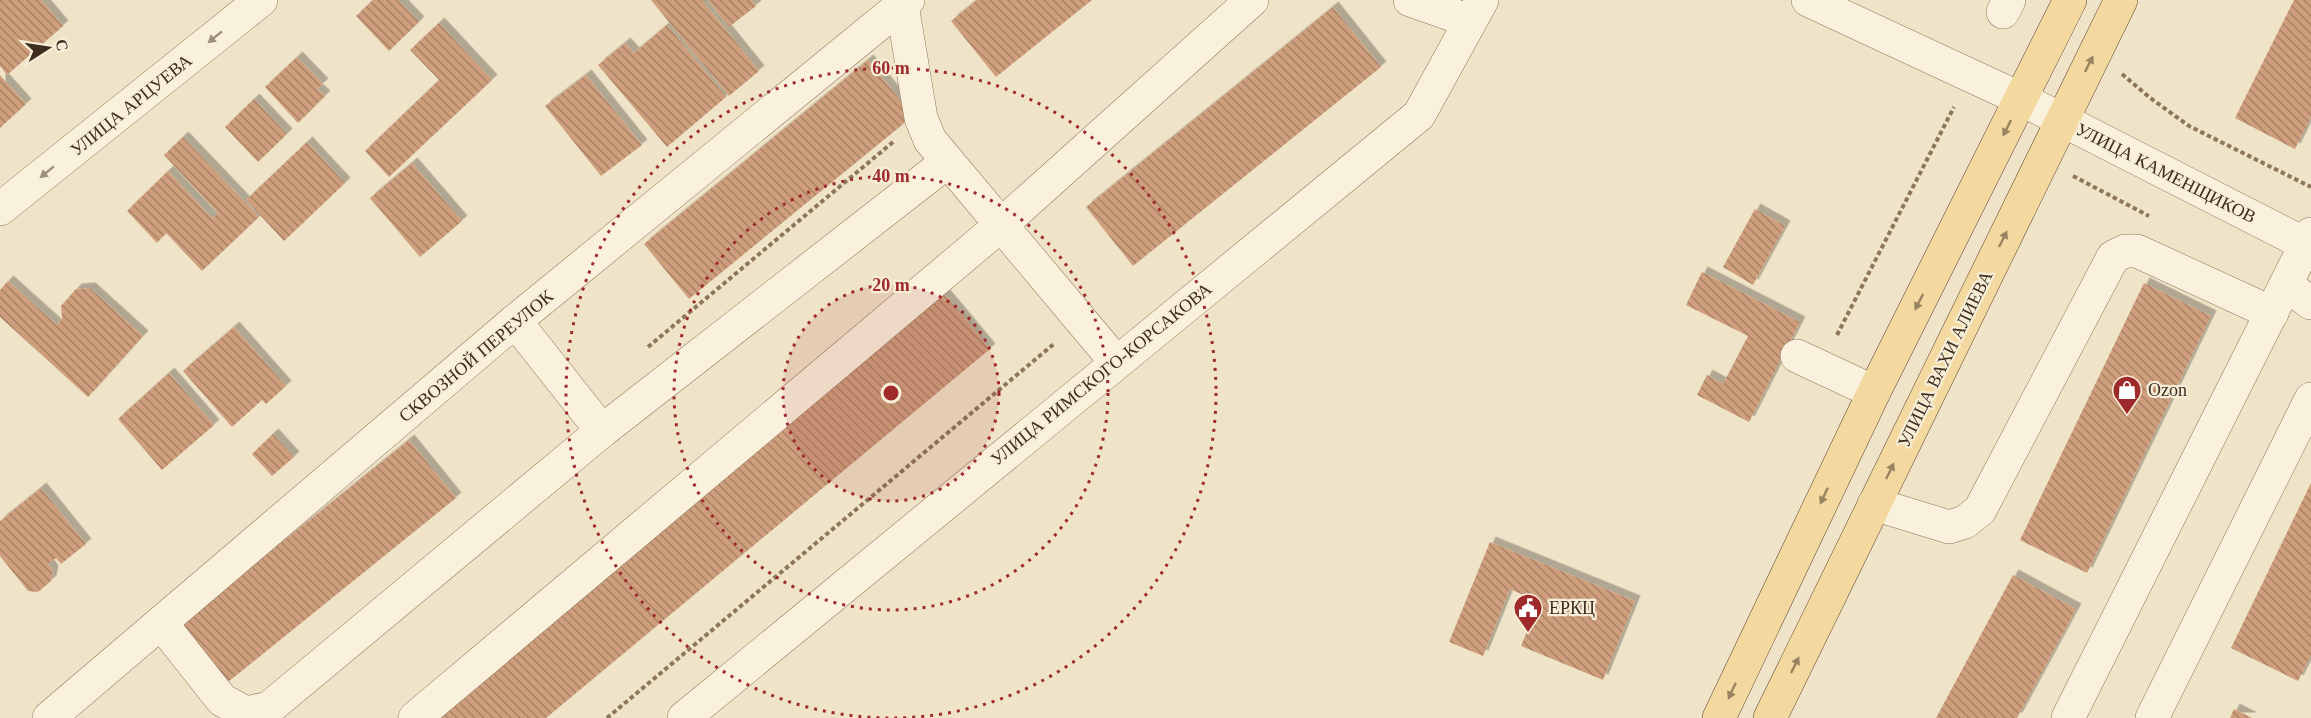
<svg xmlns="http://www.w3.org/2000/svg" width="2311" height="718" font-family="'Times New Roman',serif">
<style>
.building{fill:url(#building-back-hatch);filter:url(#shadow)}
.lines{fill:none;stroke-linecap:round;stroke-linejoin:round}
.minor-casing{stroke:#8d765c;stroke-width:34}
.major-casing{stroke:#5b4430;stroke-width:34}
.path{stroke:#8d765c;stroke-width:4;stroke-dasharray:4.5 3;stroke-linecap:butt}
.minor{stroke:#faf1dc;stroke-width:33}
.major{stroke:#f3d9a0;stroke-width:33}
.oneway{fill:#9c907e}
.oneway2{fill:#988460}
.ring{fill:none;stroke:#9e2a2b;stroke-width:3;stroke-dasharray:3 6}
.labels{text-anchor:middle;dominant-baseline:central;stroke-width:4.5;stroke-linejoin:round;paint-order:stroke}
.street-label{font-size:18px;fill:#3d2e20;stroke:#f7eed8}
.poi-label{font-size:18px;fill:#3d2e20;stroke:#f7eed8;text-anchor:start}
.centre{fill:#9e2a2b;stroke:#f7eed8;stroke-width:3}
.ring-label{font-size:18px;text-anchor:middle;font-weight:bold;fill:#9e2a2b;stroke:#f7eed8;stroke-width:4.5;stroke-linejoin:round;paint-order:stroke}
</style>
<defs>
<pattern id="building-back-hatch" width="6" height="6" patternUnits="userSpaceOnUse" patternTransform="scale(1.5)"><rect width="6" height="6" fill="#cf9f7d"/><path d="M-1 5l2 2M0 0l6 6M5-1l2 2" fill="none" stroke="#a98266"/></pattern>
<filter id="shadow"><feDropShadow dx="5.5" dy="-5.5" stdDeviation="0" flood-color="#0004"/></filter>
</defs>
<rect width="100%" height="100%" fill="#f0e4c8"/>
<g class="building">
<polygon points="0,0 41,0 63,26 7,75 0,66"/>
<polygon points="373,0 398,0 419,22 389,51 356,16"/>
<polygon points="651,0 702,0 759,71 729,96"/>
<polygon points="708,0 751,0 756,6 729,27"/>
<polygon points="977,0 1092,0 996,77 951,21"/>
<polygon points="2294,0 2311,0 2311,117 2295,149 2235,118"/>
<polygon points="1333,7 1381,67 1133,266 1086,207"/>
<polygon points="439,23 492,80 389,177 365,151 439,80 410,50"/>
<polygon points="667,25 726,97 667,147 598,65 625,43 634,53"/>
<polygon points="297,57 323,84 317,89 325,96 298,123 265,87"/>
<polygon points="868,60 913,116 689,299 644,244"/>
<polygon points="0,75 26,104 0,128"/>
<polygon points="586,75 642,145 601,176 545,106"/>
<polygon points="254,99 287,134 258,162 225,127"/>
<polygon points="183,137 259,217 202,271 166,233 157,243 127,211 168,171 212,218 218,213 164,155"/>
<polygon points="307,142 345,183 284,241 246,200"/>
<polygon points="412,163 462,221 420,257 370,198"/>
<polygon points="1755,209 1785,226 1753,285 1723,267"/>
<polygon points="1702,272 1800,322 1749,422 1697,395 1707,375 1723,384 1748,336 1686,305"/>
<polygon points="8,281 57,325 62,319 61,306 76,289 90,288 143,336 88,397 0,317 0,290"/>
<polygon points="2144,283 2211,316 2087,573 2020,540"/>
<polygon points="944,294 990,349 546,718 434,718"/>
<polygon points="234,327 286,386 266,404 262,400 232,427 183,371"/>
<polygon points="169,373 214,425 162,470 118,419"/>
<polygon points="273,434 294,457 272,476 252,454"/>
<polygon points="409,440 456,498 228,682 182,623"/>
<polygon points="2311,483 2311,655 2298,681 2231,648"/>
<polygon points="41,488 86,544 61,564 56,558 48,564 53,571 51,581 38,592 28,591 0,556 0,521"/>
<polygon points="1490,542 1635,601 1603,680 1521,646 1539,602 1510,589 1483,656 1449,642"/>
<polygon points="2013,575 2076,609 2017,718 1936,718"/>
<polygon points="2234,709 2252,718 2230,718"/>
</g>
<g class="lines">
<g class="minor-casing">
<g id="minor">
<polyline points="1410,0 1470,21"/>
<polyline points="1808,0 2021,99 2311,247"/>
<polyline points="902,5 921,118 930,140 1116,362"/>
<polyline points="2003,12 2009,0"/>
<polyline points="0,209 261,0"/>
<polyline points="2286,285 2311,303"/>
<polyline points="515,321 602,431"/>
<polyline points="1797,356 1874,392"/>
<polyline points="1874,504 1949,527 1965,522 1980,510 2113,257 2125,251 2137,251 2272,313"/>
<polyline points="161,623 222,700 246,713 269,708 602,431 947,162"/>
<polyline points="49,718 515,321 908,0"/>
<polyline points="415,718 1001,225 1252,0"/>
<polyline points="684,718 1419,115 1482,0"/>
<polyline points="2068,718 2311,234"/>
<polyline points="2152,718 2311,399"/>
</g>
</g>
<g class="major-casing">
<g id="major">
<polyline points="1719,718 1874,392 2070,0"/>
<polyline points="1770,718 2121,0"/>
</g>
</g>
<g class="path">
<polyline points="2122,74 2149,97 2189,126 2311,187"/>
<polyline points="2073,176 2149,216"/>
<polyline points="1837,335 1954,107"/>
<polyline points="648,347 893,142"/>
<polyline points="607,718 1055,343"/>
</g>
<use href="#minor" class="minor"/>
<use href="#major" class="major"/>
</g>
<defs><path id="oneway-solid" d="M-6-.8H1V-3.2L6.5 0L1 3.2V.8H-6Z" transform="scale(1.5)"/></defs>
<g class="oneway">
<use href="#oneway-solid" transform="translate(215 37) rotate(141)"/>
<use href="#oneway-solid" transform="translate(47 172) rotate(141)"/>
</g>
<g class="oneway2">
<use href="#oneway-solid" transform="translate(2089 64) rotate(-63)"/>
<use href="#oneway-solid" transform="translate(2007 128) rotate(117)"/>
<use href="#oneway-solid" transform="translate(2003 239) rotate(-64)"/>
<use href="#oneway-solid" transform="translate(1919 302) rotate(117)"/>
<use href="#oneway-solid" transform="translate(1890 471) rotate(-64)"/>
<use href="#oneway-solid" transform="translate(1824 496) rotate(115)"/>
<use href="#oneway-solid" transform="translate(1795 665) rotate(-64)"/>
<use href="#oneway-solid" transform="translate(1732 691) rotate(115)"/>
</g>
<circle cx="891" cy="393" r="108" fill="#9e2a2b" fill-opacity=".12"/>
<g class="ring">
<circle cx="891" cy="393" r="108"/>
<circle cx="891" cy="393" r="217"/>
<circle cx="891" cy="393" r="325"/>
</g>
<defs>
<g id="shop-pin" transform="scale(1.5)"><path d="M0 17L-7.5 6A9.5 9.5 0 1 1 7.5 6Z" fill="#9e2a2b" stroke="#f7eed8"/><path d="M-5-2.5h2.3a2.7 3.5 0 0 1 5.4 0H5L5.5 6h-11ZM-1.5-2.5h3a1.5 2.3 0 0 0-3 0Z" fill="#fff"/></g>
<g id="civic-pin" transform="scale(1.5)"><path d="M0 17L-7.5 6A9.5 9.5 0 1 1 7.5 6Z" fill="#9e2a2b" stroke="#f7eed8"/><path d="M-.6-6.5H3V-4.5H.6V-3L4-1V1h2V6H-6V1h2V-1L-.6-3ZM-1.2 2.5V6h2.4V2.5Z" fill="#fff"/></g>
</defs>
<g fill-rule="evenodd">
<use href="#shop-pin" x="2127" y="390"/>
<use href="#civic-pin" x="1528" y="608"/>
</g>
<g class="labels">
<g class="street-label">
<text transform="translate(131 105) rotate(-39)">УЛИЦА АРЦУЕВА</text>
<text transform="translate(2166 173) rotate(27)">УЛИЦА КАМЕНЩИКОВ</text>
<text transform="translate(476 356) rotate(-40)">СКВОЗНОЙ ПЕРЕУЛОК</text>
<text transform="translate(1945 359) rotate(-64)">УЛИЦА ВАХИ АЛИЕВА</text>
<text transform="translate(1101 374) rotate(-39)">УЛИЦА РИМСКОГО-КОРСАКОВА</text>
</g>
<g class="poi-label">
<text x="2148" y="390">Ozon</text>
<text x="1549" y="608">ЕРКЦ</text>
</g>
</g>
<circle cx="891" cy="393" r="9" class="centre"/>
<g class="ring-label">
<text x="891" y="74">60 m</text>
<text x="891" y="182">40 m</text>
<text x="891" y="291">20 m</text>
</g>
<g transform="translate(48 48) rotate(78)" stroke="#f7eed8" stroke-width="4.5" paint-order="stroke">
<path d="M0-4.5L10 22L0 15L-10 22Z" fill="#3d2e20"/>
<text y="-9" font-size="16" font-weight="bold" text-anchor="middle" fill="#3d2e20">С</text>
</g>
</svg>
